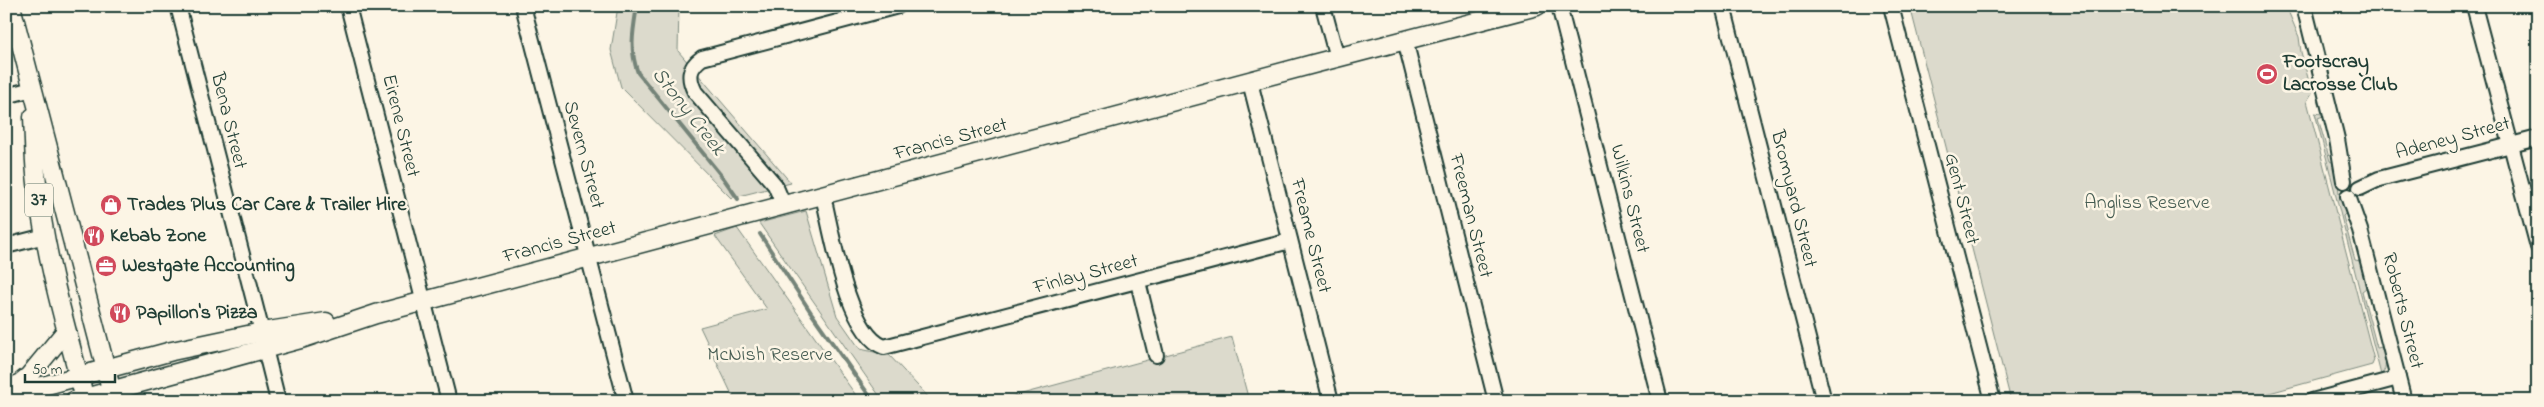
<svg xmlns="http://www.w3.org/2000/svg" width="2544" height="407" font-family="'Indie Flower',sans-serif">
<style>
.green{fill:#dcdacc;stroke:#7e8c80}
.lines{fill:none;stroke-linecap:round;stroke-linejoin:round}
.stream{stroke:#758479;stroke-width:4}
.minor-casing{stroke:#1f3d34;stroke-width:18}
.major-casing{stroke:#1f3d34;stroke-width:21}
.minor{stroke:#fcf5e5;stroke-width:14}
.major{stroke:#fcf5e5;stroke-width:18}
.labels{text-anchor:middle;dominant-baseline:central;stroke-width:5;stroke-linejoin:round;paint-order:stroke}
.shield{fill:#fcf5e5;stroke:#617469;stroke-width:1}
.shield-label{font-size:19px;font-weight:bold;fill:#1f3d34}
.poi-label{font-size:20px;font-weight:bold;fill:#1f3d34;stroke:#fcf5e5;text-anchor:start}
.street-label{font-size:20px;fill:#1f3d34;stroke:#fcf5e5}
.park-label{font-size:20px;fill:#455c52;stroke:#fcf5e5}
.water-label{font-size:21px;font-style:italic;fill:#435a51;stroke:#fcf5e5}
</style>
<rect width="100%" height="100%" fill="#fcf5e5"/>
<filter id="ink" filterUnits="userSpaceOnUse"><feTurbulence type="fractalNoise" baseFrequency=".02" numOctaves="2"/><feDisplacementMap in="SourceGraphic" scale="10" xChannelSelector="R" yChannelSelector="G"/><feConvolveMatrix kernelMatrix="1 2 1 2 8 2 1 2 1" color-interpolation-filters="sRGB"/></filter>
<g filter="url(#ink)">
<g class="green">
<polygon points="618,6 679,6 678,51 791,183 731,198 621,87 611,50"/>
<polygon points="1910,6 2286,6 2299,37 2301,52 2312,93 2307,101 2374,360 2372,365 2240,401 2011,401"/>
<path d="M 2315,113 L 2322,114 L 2323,116 L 2318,118 L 2330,161 L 2336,164 L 2339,193 L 2348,211 L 2343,216 L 2355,260 L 2360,261 L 2366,288 L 2362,291 L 2377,348 L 2382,347 C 2384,357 2389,367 2381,375 Z"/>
<polygon points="806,211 837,316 860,349 889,355 932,401 883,401 759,223"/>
<polygon points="737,228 860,401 735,401 700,327 767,309 715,236"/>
<polygon points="1232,337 1249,401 996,401"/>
</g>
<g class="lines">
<g class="stream">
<path d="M 637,6 C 633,31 629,50 638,73 L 724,179 L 738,199"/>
<polyline points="760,234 812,314 873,401"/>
</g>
<g class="minor-casing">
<g id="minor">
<polyline points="178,6 262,332"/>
<polyline points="348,6 449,401"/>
<polyline points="523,6 626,401"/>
<polyline points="1323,6 1337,58"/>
<polyline points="1559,6 1660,401"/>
<polyline points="1723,6 1824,401"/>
<polyline points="1891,6 1993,401"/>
<polyline points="2304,6 2337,139 2344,181"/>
<polyline points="2474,6 2538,247"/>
<polyline points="1405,40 1496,401"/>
<polyline points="1250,82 1331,401"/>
<polyline points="6,96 32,89"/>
<polyline points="2360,188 2379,179 2538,138"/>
<path d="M 823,196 C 832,232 847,333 884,347 L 1290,241"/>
<polyline points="2348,196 2360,230 2404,401"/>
<path d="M 784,206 L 775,185 L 695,92 C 688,78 688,68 702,58 L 898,6"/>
<polyline points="6,246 45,236"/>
<polyline points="1138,282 1156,355"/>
<polyline points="265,349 278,401"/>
<polyline points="2312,401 2398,378"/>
</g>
</g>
<g class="major-casing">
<g id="major">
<polyline points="11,6 114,400"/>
<path d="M 33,117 C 34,136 34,155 36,174 C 43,247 63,318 82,388"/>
<polyline points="9,392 29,376 66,331"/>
<polyline points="6,396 172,351 262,332 326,322"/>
<polyline points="74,401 304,338 376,314 1313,64 1537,6"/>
</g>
</g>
<use href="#minor" class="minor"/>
<use href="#major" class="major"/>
</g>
</g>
<defs>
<g id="stadium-disc" transform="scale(1.125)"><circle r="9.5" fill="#d1495b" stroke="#fcf5e5"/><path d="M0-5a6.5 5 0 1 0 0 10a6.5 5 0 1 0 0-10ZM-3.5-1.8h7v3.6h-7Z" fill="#fff"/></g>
<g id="shop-disc" transform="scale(1.125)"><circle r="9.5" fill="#d1495b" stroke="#fcf5e5"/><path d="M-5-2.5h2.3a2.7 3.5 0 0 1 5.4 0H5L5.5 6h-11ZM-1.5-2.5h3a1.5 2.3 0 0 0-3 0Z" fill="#fff"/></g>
<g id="restaurant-disc" transform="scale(1.125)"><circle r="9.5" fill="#d1495b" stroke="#fcf5e5"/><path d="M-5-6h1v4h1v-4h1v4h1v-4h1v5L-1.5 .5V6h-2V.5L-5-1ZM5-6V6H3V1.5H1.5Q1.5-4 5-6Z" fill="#fff"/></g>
<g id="office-disc" transform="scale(1.125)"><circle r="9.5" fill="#d1495b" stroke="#fcf5e5"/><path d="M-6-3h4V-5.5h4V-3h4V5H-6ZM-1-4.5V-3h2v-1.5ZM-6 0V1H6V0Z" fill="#fff"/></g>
</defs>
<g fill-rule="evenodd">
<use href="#stadium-disc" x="2267" y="74"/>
<use href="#shop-disc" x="111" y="205"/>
<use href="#restaurant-disc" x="94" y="236"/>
<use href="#office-disc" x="106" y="266"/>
<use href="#restaurant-disc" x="120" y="313"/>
</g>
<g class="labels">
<rect class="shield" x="25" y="183.5" width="28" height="33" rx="4"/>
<g class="shield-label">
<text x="39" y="200">37</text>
</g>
<g class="poi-label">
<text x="2283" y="62">Footscray<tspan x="2283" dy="23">Lacrosse Club</tspan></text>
<text x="127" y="205">Trades Plus Car Care &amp; Trailer Hire</text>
<text x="110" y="236">Kebab Zone</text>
<text x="122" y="266">Westgate Accounting</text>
<text x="136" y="313">Papillon's Pizza</text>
</g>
<g class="street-label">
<text transform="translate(228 121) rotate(76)">Bena Street</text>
<text transform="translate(400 126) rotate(76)">Eirene Street</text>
<text transform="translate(2453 139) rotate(-15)">Adeney Street</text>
<text transform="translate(951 140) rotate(-15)">Francis Street</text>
<text transform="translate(583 155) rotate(75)">Severn Street</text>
<text transform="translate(1629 199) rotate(76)">Wilkins Street</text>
<text transform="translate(1793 199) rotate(76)">Bromyard Street</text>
<text transform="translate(1961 199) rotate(76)">Gent Street</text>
<text transform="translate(1470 216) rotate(76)">Freeman Street</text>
<text transform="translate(1310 236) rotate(76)">Freame Street</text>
<text transform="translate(560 243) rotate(-15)">Francis Street</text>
<text transform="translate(1086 275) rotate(-15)">Finlay Street</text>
<text transform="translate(2402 311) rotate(76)">Roberts Street</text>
</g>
<g class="park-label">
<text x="2147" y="203">Angliss Reserve</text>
<text x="770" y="355">McNish Reserve</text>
</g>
<g class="water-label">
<text transform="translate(688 112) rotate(52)">Stony Creek</text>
</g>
</g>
<rect width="2544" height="407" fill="none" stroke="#fcf5e5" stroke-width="25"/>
<rect x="12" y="12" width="2519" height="382" fill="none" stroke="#1f3d34" stroke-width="2" filter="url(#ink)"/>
<path d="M25 374v8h90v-8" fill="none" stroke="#1f3d34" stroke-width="2.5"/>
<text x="32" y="374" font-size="15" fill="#1f3d34" stroke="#fcf5e5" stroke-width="4" paint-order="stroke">50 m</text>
</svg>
